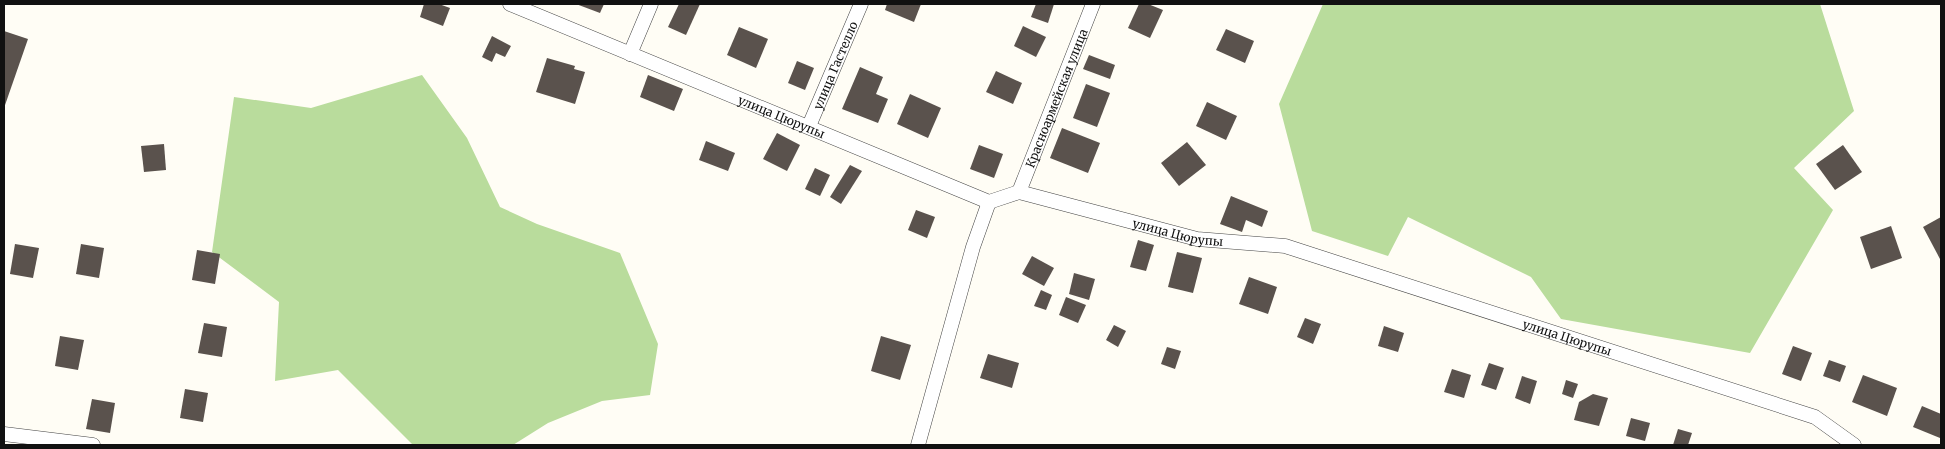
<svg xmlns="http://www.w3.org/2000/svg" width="1945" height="449" font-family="Merriweather,serif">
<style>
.forest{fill:#b9dc9c}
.building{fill:#5a524d}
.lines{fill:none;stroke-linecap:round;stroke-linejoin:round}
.minor-casing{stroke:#444;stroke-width:15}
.minor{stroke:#fff;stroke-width:14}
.labels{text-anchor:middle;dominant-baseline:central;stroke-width:5;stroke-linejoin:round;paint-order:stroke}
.street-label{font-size:12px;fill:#111;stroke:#fff}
</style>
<rect width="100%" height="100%" fill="#fffdf5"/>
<g class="forest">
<polygon points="1323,4 1820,4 1854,111 1794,168 1833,210 1750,353 1561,319 1531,277 1408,217 1388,256 1312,231 1279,104"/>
<polygon points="422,75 467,138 500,207 537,224 620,253 658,344 650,395 602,401 548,423 513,445 413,445 338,370 275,381 279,302 212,252 234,97 311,108"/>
</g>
<g class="building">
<polygon points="424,4 439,4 450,8 443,26 420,17"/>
<polygon points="576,4 604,4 600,13"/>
<polygon points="679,4 700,4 686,35 668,27"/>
<polygon points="887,4 921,4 914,22 885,10"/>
<polygon points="1036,4 1054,4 1048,23 1031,17"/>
<polygon points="1139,4 1148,4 1163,10 1150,38 1128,28"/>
<polygon points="1023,26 1046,37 1036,57 1014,46"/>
<polygon points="739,27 768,39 756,68 727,55"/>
<polygon points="1226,29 1254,41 1245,63 1216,50"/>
<polygon points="4,31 28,39 4,108"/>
<polygon points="492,36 511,46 505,57 496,53 492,62 482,57"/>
<polygon points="1089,55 1115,65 1110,79 1083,69"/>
<polygon points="547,58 575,66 574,69 585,72 575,104 536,92"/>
<polygon points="797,61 814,68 805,90 788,83"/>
<polygon points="860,67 883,77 876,94 888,99 878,123 842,109"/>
<polygon points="996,71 1022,83 1013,104 986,92"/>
<polygon points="648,75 683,89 674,111 640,97"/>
<polygon points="1086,84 1110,93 1097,127 1073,118"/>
<polygon points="910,94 941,108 928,138 897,124"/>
<polygon points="1207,102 1237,116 1226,140 1196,126"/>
<polygon points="1062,128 1100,143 1088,173 1050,158"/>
<polygon points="777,133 800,145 787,171 763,159"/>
<polygon points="706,141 735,153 728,171 699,160"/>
<polygon points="1187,142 1206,165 1179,186 1161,163"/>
<polygon points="164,144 166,170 144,172 141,146"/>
<polygon points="979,145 1003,154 994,178 970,169"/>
<polygon points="1843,145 1862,172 1835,190 1816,164"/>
<polygon points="850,165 862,171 841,204 830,197"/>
<polygon points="815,168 830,175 820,196 805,189"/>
<polygon points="1231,196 1268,211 1262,227 1246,220 1242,232 1220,224"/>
<polygon points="916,210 935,217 927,238 908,230"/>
<polygon points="1941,217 1941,258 1940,259 1923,227"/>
<polygon points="1891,226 1902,258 1871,269 1860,237"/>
<polygon points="1138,240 1154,245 1146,271 1130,267"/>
<polygon points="15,244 39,248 33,278 10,274"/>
<polygon points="81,244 104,248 99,278 76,274"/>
<polygon points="197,250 220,254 215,284 192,280"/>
<polygon points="1177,252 1202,258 1193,293 1168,287"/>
<polygon points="1032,256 1054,268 1044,286 1022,274"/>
<polygon points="1074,273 1095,279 1089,300 1069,294"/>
<polygon points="1249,277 1277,287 1268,314 1239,304"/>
<polygon points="1041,290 1052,295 1046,310 1034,306"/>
<polygon points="1066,297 1086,305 1078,323 1059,315"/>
<polygon points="1305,318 1321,324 1313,344 1297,337"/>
<polygon points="204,323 227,327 222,357 198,353"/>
<polygon points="1114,325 1126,331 1118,347 1106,340"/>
<polygon points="1384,326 1404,333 1398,352 1378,346"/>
<polygon points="60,336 84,340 78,370 55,366"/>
<polygon points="881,336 911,345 900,380 871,371"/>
<polygon points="1793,346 1812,353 1801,381 1782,374"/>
<polygon points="1167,347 1181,351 1175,369 1161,364"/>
<polygon points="988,354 1019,363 1012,388 980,378"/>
<polygon points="1829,360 1846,366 1840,382 1823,376"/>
<polygon points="1489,363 1504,368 1496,390 1481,385"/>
<polygon points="1452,369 1471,375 1464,398 1444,392"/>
<polygon points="1863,375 1897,388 1887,416 1852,402"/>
<polygon points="1522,376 1537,381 1530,404 1515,398"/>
<polygon points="1566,380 1578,384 1573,398 1562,394"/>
<polygon points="185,389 208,393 203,422 180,418"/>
<polygon points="1593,394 1608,398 1599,426 1574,420 1579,402"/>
<polygon points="92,399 115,403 110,433 86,429"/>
<polygon points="1922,406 1941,414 1940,438 1913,427"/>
<polygon points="1631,418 1650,423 1645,441 1626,436"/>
<polygon points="1678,429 1692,433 1688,445 1673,445"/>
</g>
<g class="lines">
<g class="minor-casing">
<g id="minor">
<path id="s1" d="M 510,4 L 989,202 L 1019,192 L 1197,239 L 1285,246 L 1815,417 L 1854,445"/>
<polyline points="630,54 651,4"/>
<path id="s2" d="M 809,126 L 861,4"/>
<path id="s3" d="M 1019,192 L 1093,4"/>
<polyline points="4,434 93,445"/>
<polyline points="918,445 973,247 989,202"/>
</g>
</g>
<use href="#minor" class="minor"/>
</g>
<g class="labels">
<g class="street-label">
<text stroke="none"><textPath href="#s2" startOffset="66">улица Гастелло</textPath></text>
<text stroke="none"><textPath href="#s3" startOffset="101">Красноармейская улица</textPath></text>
<text stroke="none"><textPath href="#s1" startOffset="294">улица Цюрупы</textPath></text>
<text stroke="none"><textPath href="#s1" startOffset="714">улица Цюрупы</textPath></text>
<text stroke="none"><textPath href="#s1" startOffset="1119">улица Цюрупы</textPath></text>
</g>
</g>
<rect width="1945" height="449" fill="none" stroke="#111111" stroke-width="10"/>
</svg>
